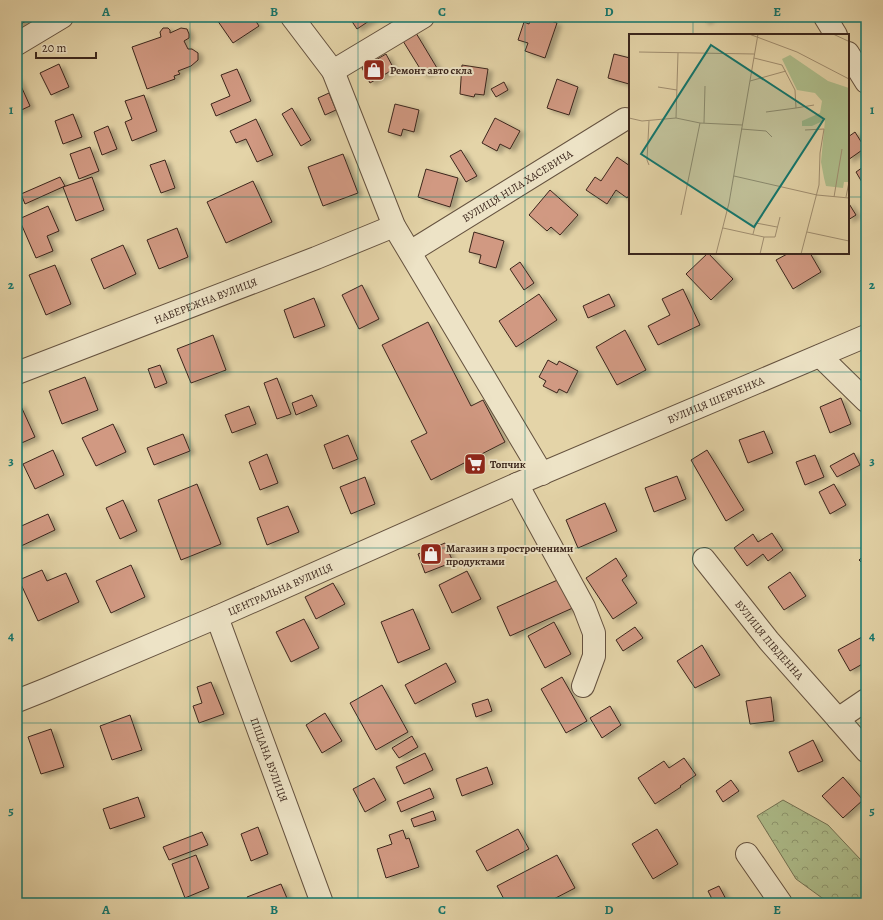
<svg xmlns="http://www.w3.org/2000/svg" width="883" height="920" font-family="Alegreya,serif">
<style>
.forest{fill:url(#forest-crowns);stroke:#747254}
.building{fill:#d19982;stroke:#3b261c;filter:url(#shadow)}
.lines{fill:none;stroke-linecap:round;stroke-linejoin:round}
.minor-casing{stroke:#65523f;stroke-width:24}
.minor{stroke:#ede3c6;stroke-width:22}
.grid{fill:none;stroke:#0f766e;stroke-width:1;stroke-opacity:0.55}
.labels{text-anchor:middle;dominant-baseline:central;stroke-width:4;stroke-linejoin:round;paint-order:stroke}
.poi-label{font-size:11px;font-weight:bold;fill:#3b261c;stroke:#ede3c6;text-anchor:start}
.street-label{font-size:11px;fill:#3b261c;stroke:#ede3c6}
.inset-road{fill:none;stroke:#a08e70;stroke-width:1}
.view{fill:#0f766e;fill-opacity:0.15;stroke:#0f766e;stroke-width:2}
.inset-edge{fill:none;stroke:#3b261c;stroke-width:2}
.neatline{fill:none;stroke:#0f766e;stroke-width:1.5}
.grid-label{font-size:13px;text-anchor:middle;font-weight:bold;fill:#0f766e}
</style>
<defs>
<pattern id="forest-crowns" width="20" height="18" patternUnits="userSpaceOnUse"><rect width="20" height="18" fill="#aebe8c"/><path d="M2 6a3 3 0 1 1 6 0M12 15a3 3 0 1 1 6 0" fill="none" stroke="#8f9a72"/></pattern>
<filter id="shadow"><feDropShadow dx="4.5" dy="2.5" stdDeviation="2" flood-color="#0004"/></filter>
</defs>
<rect width="100%" height="100%" fill="#e4d4a8"/>
<filter id="stains"><feTurbulence type="fractalNoise" baseFrequency=".005" numOctaves="4"/><feColorMatrix values="0 0 0 0 .2 0 0 0 0 .09 0 0 0 0 .02 0 0 0 .5 -.17"/></filter>
<radialGradient id="worn" r=".72"><stop offset=".6" stop-color="#630" stop-opacity="0"/><stop offset="1" stop-color="#630" stop-opacity=".3"/></radialGradient>
<polygon class="forest" points="783,800 828,825 860,859 866,861 866,903 829,903 796,879 757,816"/>
<g class="building">
<polygon points="17,17 29,17 30,19 17,26"/>
<polygon points="215,17 253,17 259,26 233,43"/>
<polygon points="349,17 375,17 357,29"/>
<polygon points="531,17 539,17 557,23 545,58 525,51 528,43 518,40 524,22 529,24"/>
<polygon points="702,17 712,17 705,22"/>
<polygon points="163,28 168,28 170,30 170,33 181,28 187,29 189,34 189,38 184,41 188,49 192,49 198,53 198,60 191,66 178,71 180,74 174,76 175,79 147,89 132,47 161,37 160,32"/>
<polygon points="416,33 437,68 424,75 403,41"/>
<polygon points="386,54 394,69 370,83 362,68"/>
<polygon points="614,54 630,58 629,84 608,78"/>
<polygon points="59,64 69,87 51,95 40,73"/>
<polygon points="462,65 488,69 484,95 475,94 474,97 460,94"/>
<polygon points="237,69 251,101 216,116 211,104 230,96 221,75"/>
<polygon points="17,77 30,106 17,112"/>
<polygon points="557,79 578,87 569,115 547,108"/>
<polygon points="504,82 508,90 496,97 491,89"/>
<polygon points="329,93 336,110 325,115 318,98"/>
<polygon points="144,95 157,131 132,141 125,122 132,119 125,101"/>
<polygon points="395,104 419,110 414,132 403,129 401,136 388,132"/>
<polygon points="292,108 311,140 301,146 282,114"/>
<polygon points="73,114 82,137 63,144 55,121"/>
<polygon points="495,118 520,131 510,149 500,144 497,151 482,143"/>
<polygon points="256,119 273,155 257,162 246,139 236,143 230,131"/>
<polygon points="108,126 117,149 102,155 94,132"/>
<polygon points="855,132 865,148 848,160 848,137"/>
<polygon points="90,147 99,171 79,179 70,154"/>
<polygon points="461,150 477,176 466,182 450,156"/>
<polygon points="343,154 358,193 323,206 308,167"/>
<polygon points="617,157 630,166 630,194 627,198 616,190 607,204 586,190 595,177 601,181"/>
<polygon points="165,160 175,188 161,193 150,165"/>
<polygon points="866,165 866,189 856,172"/>
<polygon points="426,169 458,178 450,207 418,197"/>
<polygon points="60,177 65,186 25,204 21,194"/>
<polygon points="92,177 104,210 76,221 63,187"/>
<polygon points="253,181 272,222 226,243 207,202"/>
<polygon points="550,190 578,215 560,235 551,227 547,231 529,215"/>
<polygon points="848,202 856,215 848,220"/>
<polygon points="48,206 59,231 47,236 53,251 36,258 19,219"/>
<polygon points="177,228 188,257 159,269 147,240"/>
<polygon points="474,232 504,241 496,268 479,263 481,255 469,252"/>
<polygon points="123,245 136,274 104,289 91,259"/>
<polygon points="708,253 733,279 711,300 686,274"/>
<polygon points="789,253 810,253 821,272 793,289 776,260"/>
<polygon points="520,262 534,283 524,290 510,269"/>
<polygon points="55,265 71,304 46,315 29,275"/>
<polygon points="362,285 379,319 359,329 342,295"/>
<polygon points="683,289 700,325 658,345 648,326 670,315 662,299"/>
<polygon points="539,294 557,320 516,347 499,321"/>
<polygon points="609,294 615,306 588,318 583,306"/>
<polygon points="314,298 325,326 294,338 284,310"/>
<polygon points="428,322 471,406 483,400 505,442 431,480 411,441 427,433 382,345"/>
<polygon points="625,330 646,370 617,385 596,347"/>
<polygon points="213,335 226,370 191,383 177,349"/>
<polygon points="548,360 557,365 559,361 578,371 567,393 559,389 557,393 543,386 546,381 539,377"/>
<polygon points="160,365 167,383 155,388 148,369"/>
<polygon points="85,377 98,410 62,424 49,391"/>
<polygon points="277,378 291,414 277,419 264,383"/>
<polygon points="312,395 317,406 296,415 292,403"/>
<polygon points="841,398 851,424 830,433 820,407"/>
<polygon points="20,404 35,437 17,445 17,406"/>
<polygon points="249,406 256,424 232,433 225,415"/>
<polygon points="113,424 126,452 96,466 82,438"/>
<polygon points="764,431 773,453 748,463 739,440"/>
<polygon points="183,434 190,451 154,465 147,448"/>
<polygon points="348,435 358,459 333,469 324,445"/>
<polygon points="53,450 64,475 35,489 23,464"/>
<polygon points="707,450 744,510 726,521 691,460"/>
<polygon points="854,453 860,465 837,477 830,466"/>
<polygon points="267,454 278,483 260,490 249,462"/>
<polygon points="815,455 824,477 805,485 796,462"/>
<polygon points="677,476 686,499 654,512 645,488"/>
<polygon points="365,477 375,504 351,514 340,487"/>
<polygon points="197,484 221,544 181,560 158,500"/>
<polygon points="834,484 846,505 830,514 819,492"/>
<polygon points="123,500 137,531 120,539 106,508"/>
<polygon points="605,503 617,531 578,548 566,520"/>
<polygon points="288,506 299,532 267,545 257,518"/>
<polygon points="48,514 55,530 19,547 17,543 17,528"/>
<polygon points="772,533 783,550 768,561 763,554 747,566 734,548 753,534 758,542"/>
<polygon points="445,543 453,562 425,573 418,554"/>
<polygon points="866,554 866,567 859,560"/>
<polygon points="616,558 627,576 622,580 637,603 613,619 586,578"/>
<polygon points="131,565 145,597 111,613 96,581"/>
<polygon points="42,570 47,581 66,573 79,602 38,621 19,580"/>
<polygon points="467,571 481,599 452,613 439,585"/>
<polygon points="790,572 806,596 784,610 768,587"/>
<polygon points="562,578 575,607 510,636 497,607"/>
<polygon points="333,583 345,604 316,619 305,597"/>
<polygon points="413,609 430,649 398,663 381,622"/>
<polygon points="304,619 319,648 291,662 276,632"/>
<polygon points="554,622 571,654 545,668 528,636"/>
<polygon points="635,627 643,638 623,651 616,640"/>
<polygon points="862,637 866,645 866,662 850,671 838,650"/>
<polygon points="702,645 720,675 695,688 677,661"/>
<polygon points="446,663 456,682 415,704 405,685"/>
<polygon points="562,677 587,721 566,733 541,689"/>
<polygon points="211,682 224,714 199,723 193,706 202,703 197,687"/>
<polygon points="382,685 408,732 376,750 350,703"/>
<polygon points="771,697 774,721 750,724 746,701"/>
<polygon points="488,699 492,711 476,717 472,704"/>
<polygon points="610,706 621,725 602,738 590,718"/>
<polygon points="325,713 342,741 322,753 306,725"/>
<polygon points="130,715 142,750 112,760 100,726"/>
<polygon points="51,729 64,767 41,774 28,737"/>
<polygon points="412,736 418,747 399,758 392,748"/>
<polygon points="813,740 823,761 798,772 789,752"/>
<polygon points="425,753 433,770 404,784 396,767"/>
<polygon points="684,758 696,775 680,786 681,787 655,804 638,778 664,761 669,768"/>
<polygon points="487,767 493,784 462,796 456,779"/>
<polygon points="843,777 863,800 843,818 822,796"/>
<polygon points="374,778 386,800 365,812 353,789"/>
<polygon points="731,780 739,791 723,802 716,791"/>
<polygon points="430,788 434,798 401,812 397,802"/>
<polygon points="138,797 145,817 110,829 103,809"/>
<polygon points="433,811 436,820 414,827 411,819"/>
<polygon points="258,827 268,854 251,861 241,834"/>
<polygon points="518,829 529,849 487,871 476,851"/>
<polygon points="657,829 678,864 653,879 632,844"/>
<polygon points="403,830 406,839 409,838 419,867 386,878 377,849 392,844 389,835"/>
<polygon points="202,832 208,845 169,860 163,847"/>
<polygon points="196,855 209,888 185,898 172,864"/>
<polygon points="557,855 575,888 546,903 506,903 497,886"/>
<polygon points="281,884 289,903 249,903 247,897"/>
<polygon points="719,886 728,903 714,903 708,891"/>
</g>
<g class="lines">
<g class="minor-casing">
<g id="minor">
<polyline points="292,17 333,71 394,226 542,474"/>
<polyline points="825,17 836,35"/>
<polyline points="17,44 62,17"/>
<polyline points="848,53 866,82"/>
<polyline points="333,71 423,17"/>
<path id="s1" d="M 410,252 L 625,119"/>
<polyline points="820,356 866,401"/>
<path id="s2" d="M 17,373 L 316,258 L 394,226"/>
<polyline points="517,484 584,607 594,633 594,656 583,686"/>
<path id="s3" d="M 704,559 L 769,641 L 838,719 L 866,700"/>
<path id="s4" d="M 217,617 L 322,903"/>
<path id="s5" d="M 17,701 L 47,689 L 217,617 L 517,484 L 866,336"/>
<polyline points="838,719 866,751"/>
<polyline points="747,854 781,903"/>
</g>
</g>
<use href="#minor" class="minor"/>
</g>
<path class="grid" d="M 190,17 L 190,903M 358,17 L 358,903M 525,17 L 525,903M 693,17 L 693,35M 17,197 L 630,197M 848,197 L 866,197M 693,253 L 693,903M 17,372 L 866,372M 17,548 L 866,548M 17,723 L 866,723"/>
<defs>
<g id="shop-square" transform="scale(1.15)"><rect x="-9" y="-9" width="18" height="18" rx="4" fill="#8f2418" stroke="#ede3c6"/><path d="M-5-2.5h2.3a2.7 3.5 0 0 1 5.4 0H5L5.5 6h-11ZM-1.5-2.5h3a1.5 2.3 0 0 0-3 0Z" fill="#fff"/></g>
<g id="supermarket-square" transform="scale(1.15)"><rect x="-9" y="-9" width="18" height="18" rx="4" fill="#8f2418" stroke="#ede3c6"/><path d="M-6-5.5h2.5l.6 2H6L4.5 2H-2.5L-4.4-4H-6ZM-1.5 3.2a1.3 1.3 0 1 0 .1 0ZM3 3.2a1.3 1.3 0 1 0 .1 0Z" fill="#fff"/></g>
</defs>
<g fill-rule="evenodd">
<use href="#shop-square" x="374" y="70"/>
<use href="#supermarket-square" x="475" y="464"/>
<use href="#shop-square" x="431" y="554"/>
</g>
<g class="labels">
<g class="poi-label">
<text x="390" y="70">Ремонт авто скла</text>
<text x="490" y="464">Топчик</text>
<text x="446" y="548">Магазин з простроченими<tspan x="446" dy="13">продуктами</tspan></text>
</g>
<g class="street-label">
<text stroke="none"><textPath href="#s1" startOffset="126">ВУЛИЦЯ НІЛА ХАСЕВИЧА</textPath></text>
<text stroke="none"><textPath href="#s2" startOffset="202">НАБЕРЕЖНА ВУЛИЦЯ</textPath></text>
<text stroke="none"><textPath href="#s5" startOffset="761">ВУЛИЦЯ ШЕВЧЕНКА</textPath></text>
<text stroke="none"><textPath href="#s5" startOffset="286">ЦЕНТРАЛЬНА ВУЛИЦЯ</textPath></text>
<text stroke="none"><textPath href="#s3" startOffset="104">ВУЛИЦЯ ПІВДЕННА</textPath></text>
<text stroke="none"><textPath href="#s4" startOffset="152">ПІЩАНА ВУЛИЦЯ</textPath></text>
</g>
</g>
<g transform="translate(629 34)">
<rect width="220" height="220" fill="#e4d4a8"/>
<path d="M 161,21 L 199,47 L 220,54 L 220,148 L 215,148 L 214,154 L 197,152 L 195,144 L 192,128 L 196,86 L 183,92 L 173,92 L 173,87 L 191,79 L 193,67 L 186,59 L 168,56 L 153,25 Z" fill="#aebe8c"/>
<path class="inset-road" d="M 120,0 L 168,18 L 220,45M 204,0 L 219,7M 10,18 L 125,20M 125,24 L 153,31 L 166,56 L 167,74 L 137,78M 121,47 L 157,37M 29,53 L 48,56M 167,74 L 185,71M 0,84 L 13,87 L 47,84 L 71,89 L 113,91M 47,84 L 49,19M 20,87 L 18,126 L 20,131M 75,89 L 76,52M 112,95 L 137,97 L 143,103M 105,142 L 188,161 L 220,164M 205,163 L 213,115M 217,163 L 220,148M 52,181 L 71,89M 94,194 L 135,203 L 131,220M 178,198 L 220,207M 124,200 L 127,189 L 148,193M 135,203 L 146,203 L 151,183M 87,220 L 100,169 L 129,0M 172,220 L 190,151 L 191,119 L 195,95 L 176,96"/>
<path class="view" d="M 82,11 L 195,85 L 125,193 L 12,120 Z"/>
<rect width="220" height="220" class="inset-edge"/>
</g>
<rect width="883" height="920" fill="none" stroke="#e4d4a8" stroke-width="44"/>
<path d="M36 52v6h60v-6" fill="none" stroke="#3b261c" stroke-width="2"/>
<text x="42" y="52" font-size="12" fill="#3b261c" stroke="#ede3c6" stroke-width="3" paint-order="stroke">20 m</text>
<rect x="22" y="22" width="839" height="876" class="neatline"/>
<g class="grid-label">
<text x="106" y="16">A</text>
<text x="274" y="16">B</text>
<text x="442" y="16">C</text>
<text x="609" y="16">D</text>
<text x="777" y="16">E</text>
<text x="11" y="114">1</text>
<text x="872" y="114">1</text>
<text x="11" y="289">2</text>
<text x="872" y="289">2</text>
<text x="11" y="465">3</text>
<text x="872" y="465">3</text>
<text x="11" y="640">4</text>
<text x="872" y="640">4</text>
<text x="11" y="815">5</text>
<text x="872" y="815">5</text>
<text x="106" y="914">A</text>
<text x="274" y="914">B</text>
<text x="442" y="914">C</text>
<text x="609" y="914">D</text>
<text x="777" y="914">E</text>
</g>
<rect width="100%" height="100%" filter="url(#stains)"/>
<rect width="100%" height="100%" fill="url(#worn)"/>
</svg>
